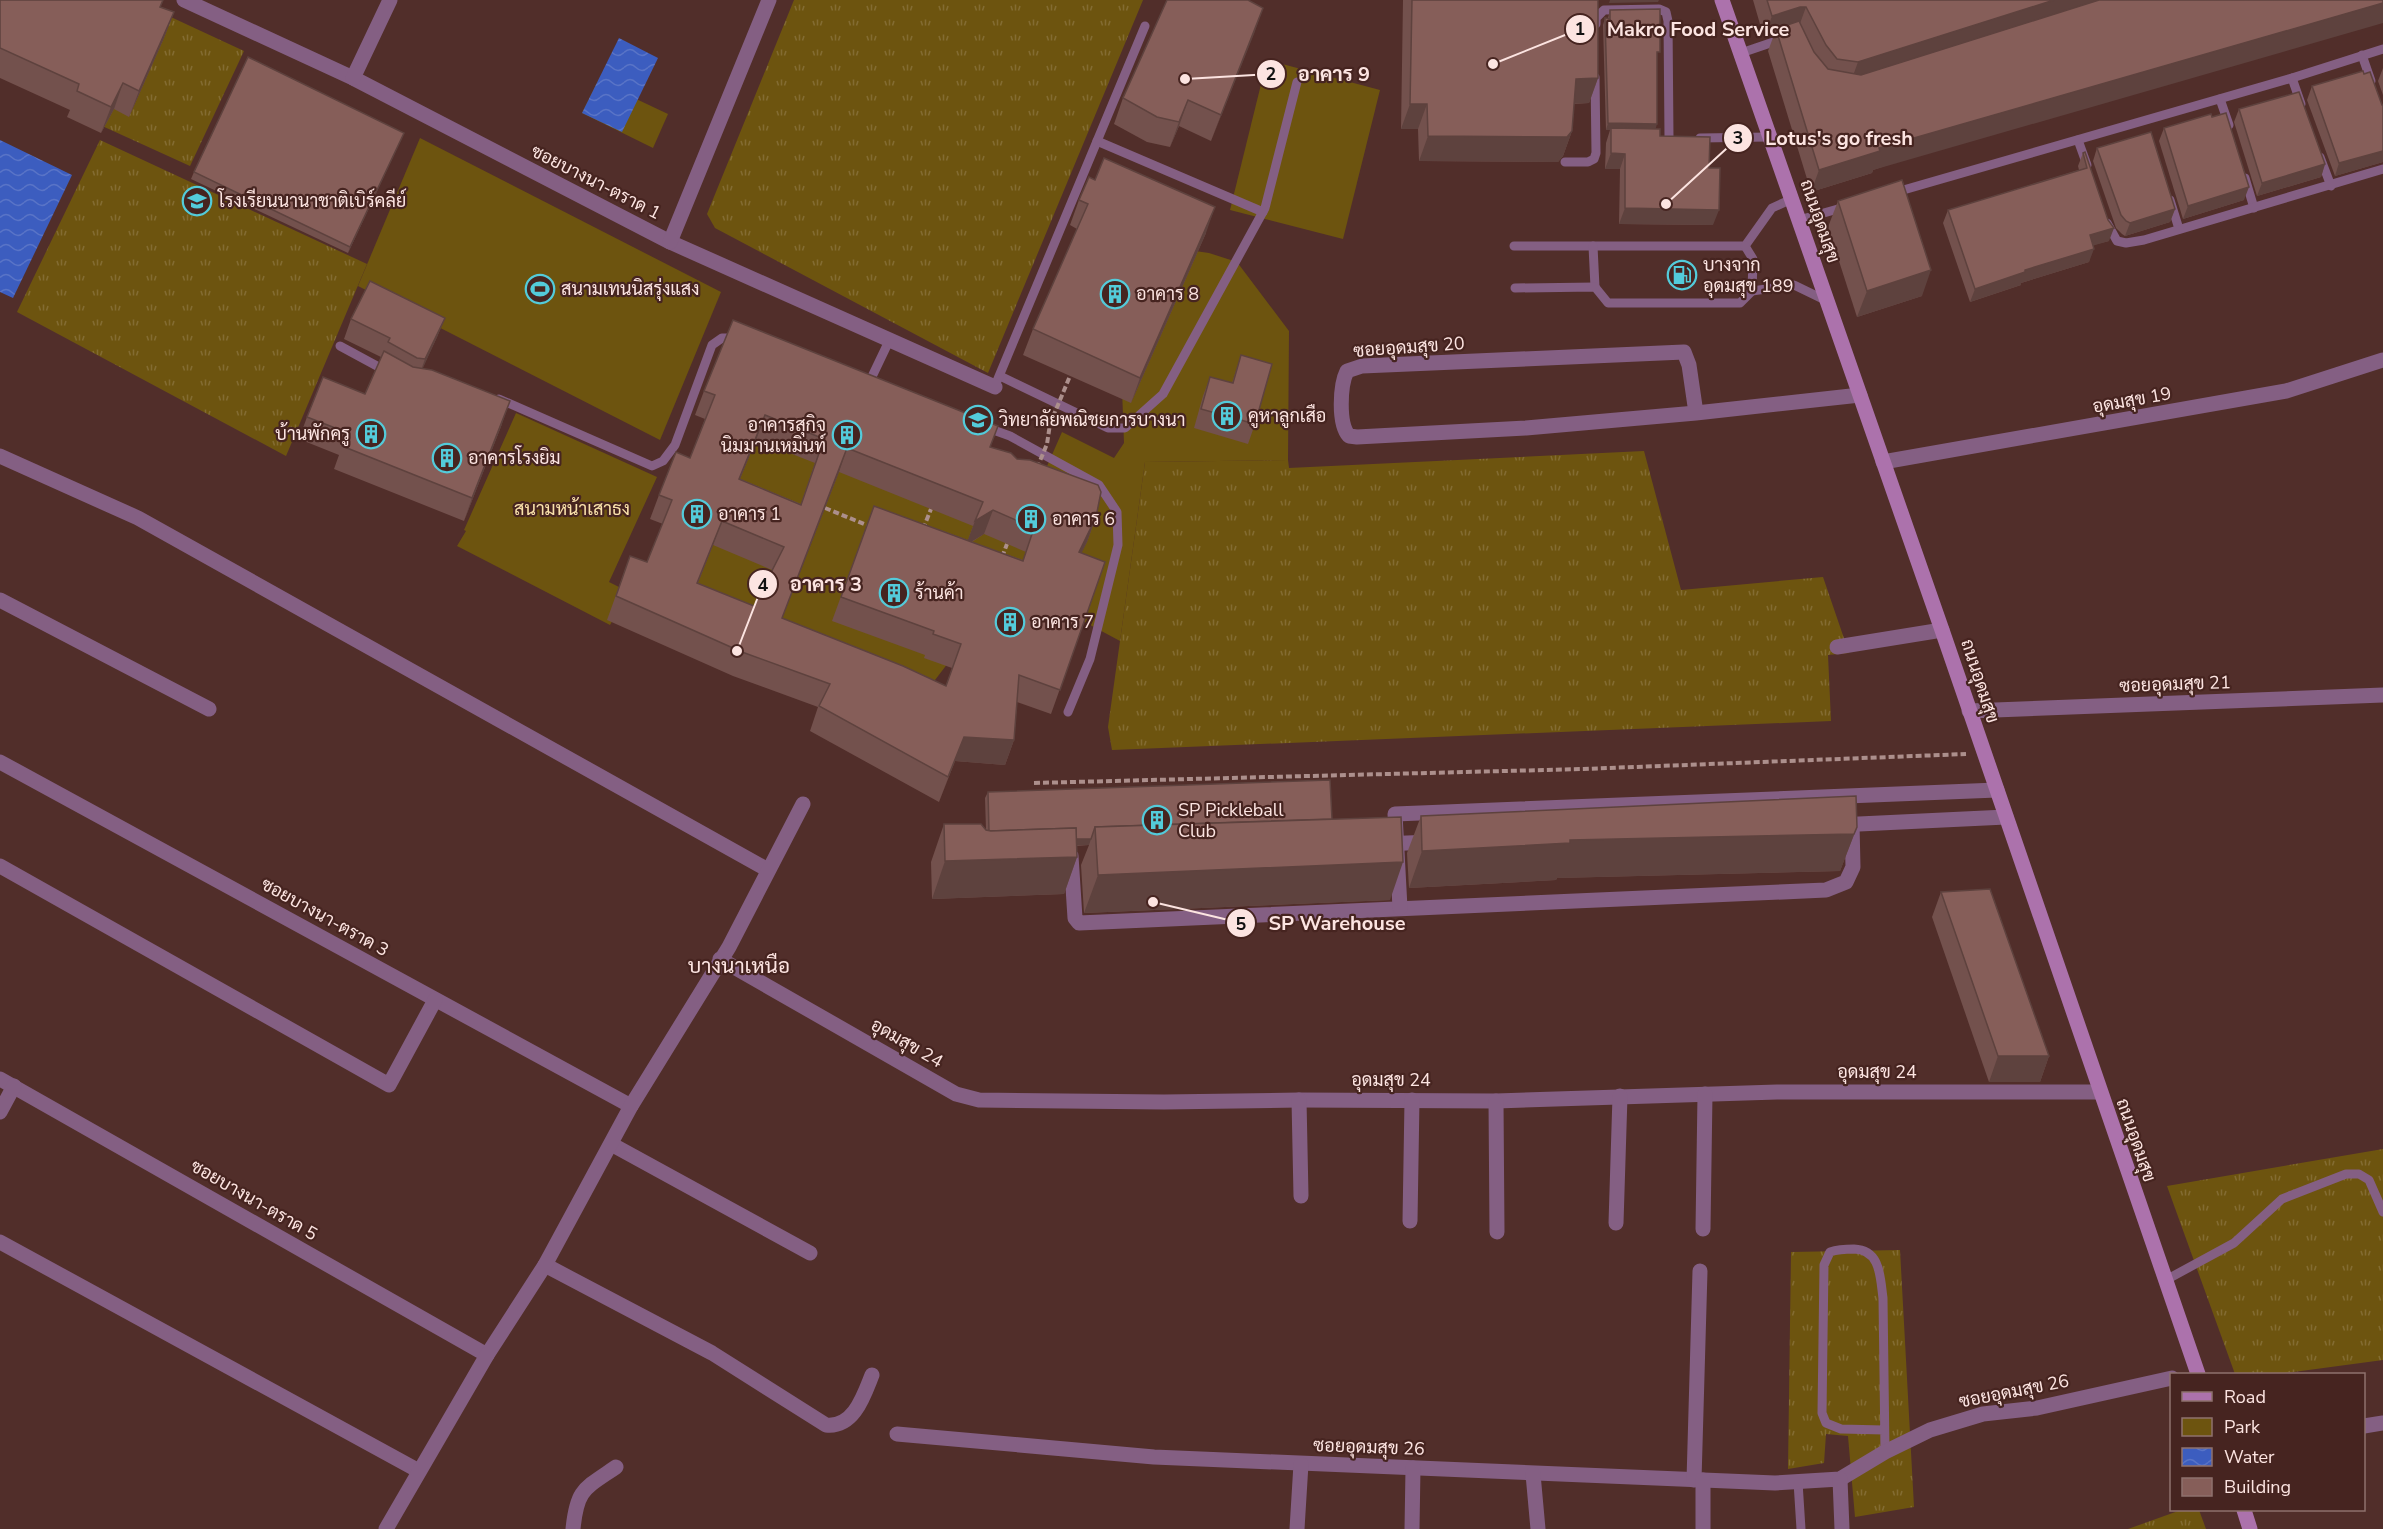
<svg xmlns="http://www.w3.org/2000/svg" width="2383" height="1529" font-family="'Nunito Sans',Sarabun,sans-serif">
<style>
.grass{fill:url(#grass-tufts)}
.green{fill:#6d540f}
.water{fill:url(#water-waves)}
.lines{fill:none;stroke-linecap:round;stroke-linejoin:round}
.path{stroke:#ac8f8c;stroke-width:4;stroke-dasharray:6 3;stroke-linecap:butt}
.service{stroke:#845f83;stroke-width:9}
.minor{stroke:#845f83;stroke-width:15}
.secondary{stroke:#ac72ac;stroke-width:15}
.path-bridge{stroke:#ac8f8c;stroke-width:4;stroke-dasharray:6 3;stroke-linecap:butt}
.wall{fill:#73514d;fill-rule:evenodd}
.shaded-wall{fill:#5e423e}
.building{fill:#865e59;stroke:#5e423e;stroke-width:1.5;fill-rule:evenodd}
.labels{text-anchor:middle;dominant-baseline:central;stroke-width:4.5;stroke-linejoin:round;paint-order:stroke}
.street-label{font-size:18px;fill:#fce4e1;stroke:#462420}
.poi-label{font-size:18px;fill:#fce4e1;stroke:#462420;text-anchor:start}
.park-label{font-size:18px;fill:#fae2ab;stroke:#462420}
.quarter-label{font-size:21px;fill:#fce4e1;stroke:#462420}
.leader{fill:none;stroke:#fce4e1;stroke-width:2}
.callout-dot{fill:#fce4e1;stroke:#462420;stroke-width:2}
.mark-label{font-size:18px;text-anchor:middle;font-weight:bold;fill:#111}
.callout-label{font-size:20px;text-anchor:middle;font-weight:bold;fill:#fce4e1;stroke:#462420;stroke-width:4.5;stroke-linejoin:round;paint-order:stroke}
</style>
<defs>
<pattern id="grass-tufts" width="24" height="20" patternUnits="userSpaceOnUse" patternTransform="scale(1.5)"><rect width="24" height="20" fill="#6d540f"/><path d="M3 7l-1-3M5 7V3M7 7l1-3M15 17l-1-3M17 17v-4M19 17l1-3" fill="none" stroke="#836c32"/></pattern>
<pattern id="water-waves" width="16" height="10" patternUnits="userSpaceOnUse" patternTransform="scale(1.5)"><rect width="16" height="10" fill="#3c5dbf"/><path d="M0 5q4-4 8 0t8 0" fill="none" stroke="#5974c7"/></pattern>
</defs>
<rect width="100%" height="100%" fill="#512e2a"/>
<g class="grass">
<polygon points="794,0 1143,0 988,373 715,228 707,214"/>
<polygon points="160,12 244,51 190,166 100,125"/>
<polygon points="100,140 367,264 286,456 17,312"/>
<polygon points="1644,451 1681,590 1823,577 1849,653 1828,655 1831,721 1112,750 1108,727 1145,462 1288,460 1289,468"/>
<polygon points="2383,1149 2383,1360 2278,1374 2235,1374 2167,1186"/>
<polygon points="1900,1250 1914,1507 1855,1517 1848,1436 1826,1434 1824,1463 1788,1469 1791,1252"/>
<polygon points="2181,1510 2199,1510 2206,1529 2128,1529"/>
</g>
<g class="green">
<polygon points="1267,60 1380,90 1343,239 1230,210"/>
<polygon points="598,81 668,114 653,148 582,113"/>
<polygon points="420,138 721,292 660,440 358,286"/>
<polygon points="1181,249 1209,253 1237,262 1289,331 1288,460 1145,462 1120,641 1010,582 909,714 683,619 757,431 1019,530 1062,432 1114,458 1124,443 1122,389"/>
<polygon points="516,413 657,477 609,582 629,592 610,625 457,546 466,531 464,530"/>
</g>
<g class="water">
<polygon points="619,38 658,58 622,132 582,113"/>
<polygon points="0,140 72,175 13,298 0,292"/>
</g>
<g class="lines">
<g class="path">
<polyline points="825,508 869,526"/>
<polyline points="923,529 931,509"/>
<polyline points="1002,557 1007,544"/>
<polyline points="1034,783 1583,769 1966,754"/>
</g>
<g class="service">
<polyline points="1596,24 1596,18 1604,10 1659,9 1666,12 1668,21 1669,138"/>
<polyline points="1741,53 1782,39"/>
<polyline points="2362,55 2371,81"/>
<polyline points="2292,78 2301,104"/>
<polyline points="2220,99 2229,125"/>
<polyline points="1700,138 1769,137"/>
<polyline points="2078,140 2087,165"/>
<polyline points="1097,141 1263,212"/>
<polyline points="2320,157 2331,186"/>
<polyline points="1565,162 1588,162 1594,159 1596,153 1595,77"/>
<polyline points="2245,178 2254,208"/>
<polyline points="1893,193 2292,78 2383,49"/>
<polyline points="2170,200 2179,229"/>
<polyline points="1799,220 1845,207"/>
<polyline points="2107,223 2117,241 2126,243 2144,240 2383,169"/>
<polyline points="1514,246 1745,246 1772,208 1792,199"/>
<polyline points="1593,246 1595,287"/>
<polyline points="1515,288 1595,287 1608,303 1740,303 1752,291 1753,259 1745,246"/>
<polyline points="1752,291 1794,285 1827,301"/>
<polyline points="340,346 388,372"/>
<polyline points="1000,376 1108,428 1125,428 1163,394 1265,208 1297,82"/>
<polyline points="997,381 1145,26"/>
<polyline points="868,385 889,341"/>
<polyline points="499,399 652,466 663,461 675,445 712,345 722,338 738,338"/>
<polyline points="985,427 1010,436 1099,485 1117,512 1118,545 1090,659 1068,712"/>
<polyline points="2164,1281 2234,1243 2282,1199 2346,1174 2359,1174 2369,1180 2383,1212"/>
<path d="M 1884,1430 L 1841,1429 L 1826,1423 L 1822,1413 L 1824,1265 L 1830,1252 C 1839,1249 1846,1249 1854,1249 C 1881,1250 1880,1277 1883,1298 L 1885,1452"/>
<polyline points="1798,1482 1801,1529"/>
</g>
<g class="minor">
<polyline points="184,0 353,78 670,242 995,387"/>
<polyline points="353,78 390,0"/>
<polyline points="670,242 769,0"/>
<path d="M 1696,413 L 1689,365 L 1684,352 L 1362,366 L 1347,371 C 1340,385 1338,424 1349,436 L 1357,437 L 1526,428 L 1696,413 L 1860,395"/>
<polyline points="0,456 138,518 768,870"/>
<polyline points="1883,462 2286,391 2383,360"/>
<polyline points="0,600 209,709"/>
<polyline points="1837,647 1942,630"/>
<polyline points="1969,711 2383,695"/>
<polyline points="0,762 631,1106"/>
<polyline points="1838,825 2006,817"/>
<polyline points="1383,844 1431,842"/>
<polyline points="1071,856 1075,918 1079,923 1826,890 1846,882 1853,867 1852,824"/>
<polyline points="0,866 389,1085 435,1000"/>
<polyline points="1400,908 1395,814 1997,790"/>
<polyline points="720,959 956,1094 979,1100 1164,1102 1299,1100 1496,1101 1777,1092 2099,1092"/>
<polyline points="0,1079 487,1355"/>
<polyline points="1299,1100 1301,1196"/>
<polyline points="1496,1101 1497,1232"/>
<polyline points="0,1112 14,1086"/>
<polyline points="611,1144 810,1253"/>
<polyline points="1410,1221 1412,1100"/>
<polyline points="1616,1223 1620,1096"/>
<polyline points="1703,1229 1705,1094"/>
<polyline points="0,1242 419,1471"/>
<path d="M 545,1265 L 712,1353 L 826,1425 C 854,1428 864,1395 872,1375"/>
<polyline points="2364,1426 2383,1423"/>
<polyline points="897,1434 1154,1457 1775,1483 1840,1479 1885,1452 1930,1430 1983,1414 2037,1408 2172,1378"/>
<polyline points="1533,1474 1538,1529"/>
<polyline points="1840,1479 1842,1529"/>
<polyline points="1694,1480 1700,1271"/>
<polyline points="1703,1480 1703,1529"/>
<polyline points="386,1529 487,1355 545,1265 631,1106 729,947 803,804"/>
<path d="M 573,1529 C 577,1489 584,1489 616,1467"/>
<polyline points="1297,1529 1301,1464"/>
<polyline points="1412,1529 1413,1468"/>
</g>
<g class="secondary">
<polyline points="1722,0 1942,630 2198,1374"/>
<polyline points="2244,1510 2250,1529"/>
</g>
<polyline class="path-bridge" points="1037,468 1047,444 1050,424 1070,376"/>
</g>
<g class="wall">
<polygon points="0,0 161,7 174,12 164,38 129,117 114,109 101,133 67,117 70,110 0,78"/>
<polygon points="1403,0 1598,0 1598,78 1589,103 1574,104 1572,131 1563,156 1558,162 1419,161 1418,129 1401,129"/>
<polygon points="1753,0 2383,0 1873,170 1872,173 1811,192 1768,51 1774,35 1764,38"/>
<polygon points="1263,8 1211,141 1179,126 1170,147 1147,142 1114,124 1123,98"/>
<polygon points="1610,10 1657,58 1655,129 1660,136 1709,168 1713,225 1619,224 1620,169 1605,169 1606,143 1610,130 1606,130 1603,25 1605,18 1608,18"/>
<polygon points="2383,68 2383,95 2378,81"/>
<polygon points="2364,74 2382,105 2383,105 2383,162 2335,176 2307,100 2312,86"/>
<polygon points="2239,109 2325,164 2321,177 2257,196 2234,122"/>
<polygon points="2164,128 2244,200 2183,219 2159,141"/>
<polygon points="404,133 348,253 191,179 194,172"/>
<polygon points="2097,148 2175,209 2170,222 2125,236 2122,234 2116,228 2093,161"/>
<polygon points="2083,153 2109,241 2093,245 2089,262 2021,283 2021,285 1970,302 1943,223 1948,210 2079,170 2078,166"/>
<polygon points="1079,200 1206,233 1131,403 1023,355 1033,329 1077,229 1070,225"/>
<polygon points="1838,201 1922,296 1857,317 1828,227"/>
<polygon points="445,318 437,337 422,369 502,424 464,521 334,469 339,455 299,439 307,417 365,394 381,357 344,339 351,319"/>
<polygon points="1241,355 1255,424 1248,444 1194,428 1203,396 1210,377 1232,383"/>
<path d="M 704,391 L 990,447 L 1017,459 L 1096,517 L 1087,542 L 1081,553 L 1105,562 L 1051,714 L 1017,702 L 1014,740 L 1005,765 L 955,761 L 939,802 L 810,731 L 818,707 L 733,676 L 607,620 L 630,556 L 647,562 L 663,524 L 650,519 L 659,495 L 690,458 L 705,419 L 695,415 ZM 756,440 L 815,463 L 801,504 L 740,479 ZM 839,472 L 973,526 L 968,540 L 874,506 L 832,621 L 925,655 L 924,658 L 952,668 L 946,686 L 782,618 ZM 984,534 L 1026,552 L 1023,560 L 972,542 ZM 713,545 L 772,570 L 754,606 L 698,583 Z"/>
<polygon points="988,792 1332,819 1390,900 1084,913 1081,865 1089,845 1077,846 1077,857 1064,894 932,899 931,862 944,824 986,830 985,798"/>
<polygon points="1421,816 1857,827 1840,871 1557,878 1556,880 1409,888 1407,853"/>
<polygon points="1941,892 2049,1056 2040,1082 1989,1082 1932,917"/>
</g>
<g class="shaded-wall">
<polygon points="1610,0 1659,0 1658,2 1609,3"/>
<polygon points="2054,0 2116,0 1850,84 1858,62"/>
<polygon points="2383,3 2383,23 1873,170 1872,173 1811,192 1819,170 1879,148"/>
<polygon points="1800,7 1806,7 1798,29 1776,29 1774,35 1764,38 1772,16"/>
<polygon points="1263,8 1254,34 1211,141 1221,115"/>
<polygon points="174,12 164,38 129,117 139,91"/>
<polygon points="1598,78 1589,103 1567,104 1576,79"/>
<polygon points="123,83 114,109 101,133 111,107"/>
<polygon points="1188,100 1179,126 1170,147 1179,122"/>
<polygon points="1410,104 1427,104 1418,129 1401,129"/>
<polygon points="1608,123 1657,124 1655,131 1611,128 1610,130 1606,130"/>
<polygon points="1572,131 1563,156 1558,162 1419,161 1428,136"/>
<polygon points="404,133 401,140 348,253 350,247"/>
<polygon points="2383,151 2383,162 2335,176 2339,163"/>
<polygon points="1611,153 1625,154 1620,169 1605,169"/>
<polygon points="2325,164 2321,177 2257,196 2262,183"/>
<polygon points="2249,187 2244,200 2183,219 2188,206"/>
<polygon points="1215,207 1206,233 1131,403 1140,378"/>
<polygon points="1625,208 1719,210 1713,225 1619,224"/>
<polygon points="2175,209 2170,222 2125,236 2130,223"/>
<polygon points="2114,228 2109,241 2085,248 2090,235"/>
<polygon points="2094,249 2089,262 2021,283 2021,285 1970,302 1975,289 2025,270"/>
<polygon points="1931,270 1922,296 1857,317 1867,291"/>
<polygon points="445,318 437,337 418,379 425,359"/>
<polygon points="510,401 502,424 464,521 472,498"/>
<polygon points="765,415 756,440 730,503 739,479"/>
<polygon points="847,448 839,472 773,642 782,618"/>
<polygon points="993,510 984,534 966,545 975,521"/>
<polygon points="1096,517 1087,542 1070,576 1079,552"/>
<polygon points="722,521 713,545 688,607 697,583"/>
<polygon points="964,737 1014,740 1005,765 955,761 939,802"/>
<polygon points="1857,827 1840,871 1557,878 1556,880 1409,888 1422,851 1570,840"/>
<polygon points="1091,839 1089,845 987,849 989,842"/>
<polygon points="1077,857 1064,894 932,899 945,861"/>
<polygon points="1403,862 1390,900 1084,913 1098,875"/>
<polygon points="1998,1056 2049,1056 2040,1082 1989,1082"/>
</g>
<g class="building">
<polygon points="0,0 163,0 160,7 174,12 139,91 123,83 111,107 77,91 79,84 0,48"/>
<polygon points="1167,0 1248,0 1263,8 1221,115 1188,100 1179,122 1157,117 1123,98"/>
<polygon points="1412,0 1598,0 1598,78 1576,79 1572,131 1567,137 1428,136 1427,104 1410,104"/>
<polygon points="1767,0 2054,0 1858,62 1837,59 1826,45 1806,7 1800,7 1772,16"/>
<polygon points="2099,0 2383,0 2383,3 1879,148 1880,151 1819,170 1776,29 1799,21 1814,52 1828,69 1861,75"/>
<polygon points="1660,9 1660,52 1657,52 1657,124 1608,123 1605,18 1610,19 1610,10"/>
<polygon points="248,57 404,133 350,247 194,172"/>
<polygon points="2363,71 2364,74 2370,72 2382,105 2383,105 2383,151 2339,163 2312,86"/>
<polygon points="2299,92 2325,164 2262,183 2239,109"/>
<polygon points="2226,113 2249,187 2188,206 2164,128 2211,114 2212,117"/>
<polygon points="1611,128 1660,129 1660,136 1710,137 1709,168 1720,168 1719,210 1625,208 1625,154 1611,153"/>
<polygon points="2151,132 2175,209 2130,223 2126,221 2121,215 2097,148"/>
<polygon points="2085,152 2108,220 2114,228 2090,235 2094,249 2025,270 2025,272 1975,289 1948,210 2087,168 2083,153"/>
<polygon points="1104,158 1215,207 1140,378 1033,329 1088,204 1079,200 1089,177 1095,180"/>
<polygon points="1902,180 1931,270 1867,291 1838,201"/>
<polygon points="370,281 445,318 425,359 417,358 388,342 390,338 351,319"/>
<path d="M 733,320 L 998,426 L 990,447 L 1011,453 L 1017,459 L 1030,460 L 1098,485 L 1101,492 L 1096,517 L 1079,552 L 1105,562 L 1060,690 L 1019,675 L 1014,740 L 964,737 L 948,777 L 819,706 L 830,684 L 742,652 L 616,596 L 630,556 L 647,562 L 672,500 L 659,495 L 676,452 L 690,458 L 715,395 L 704,391 ZM 765,415 L 824,439 L 801,505 L 739,479 ZM 847,448 L 983,502 L 975,521 L 993,510 L 1034,528 L 1023,561 L 874,506 L 841,597 L 934,631 L 933,634 L 961,644 L 946,686 L 903,666 L 782,618 ZM 722,521 L 784,547 L 754,606 L 697,583 Z"/>
<polygon points="384,351 413,367 432,370 510,401 472,498 342,446 348,433 307,417 323,377 365,394"/>
<polygon points="1241,355 1272,364 1255,424 1201,409 1210,377 1233,383"/>
<polygon points="1330,780 1332,819 1095,827 1091,839 1076,839 1076,828 989,831 988,792"/>
<polygon points="1856,796 1857,827 1854,834 1570,840 1570,843 1422,851 1421,816"/>
<polygon points="1401,817 1403,862 1098,875 1095,827"/>
<polygon points="944,824 981,824 986,830 991,831 1076,828 1077,857 945,861"/>
<polygon points="1990,889 2049,1056 1998,1056 1941,892"/>
</g>
<defs>
<g id="school-ring" transform="scale(1.5)"><circle r="9.5" fill="#462420" stroke="#53cbda" stroke-width="1.5"/><path d="M0-5L7-2L0 1L-7-2ZM-4 1L0 2.5L4 1V4Q0 6-4 4Z" fill="#53cbda"/></g>
<g id="fuel-ring" transform="scale(1.5)"><circle r="9.5" fill="#462420" stroke="#53cbda" stroke-width="1.5"/><path d="M-5.5-6h7V0h2V4h1.3V-2.5L3-4.5l.8-.8L6-3V5H2.5V1h-1V6h-7ZM-4.2-4.7v3.2H.2V-4.7Z" fill="#53cbda"/></g>
<g id="stadium-ring" transform="scale(1.5)"><circle r="9.5" fill="#462420" stroke="#53cbda" stroke-width="1.5"/><path d="M0-5a6.5 5 0 1 0 0 10a6.5 5 0 1 0 0-10ZM-3.5-1.8h7v3.6h-7Z" fill="#53cbda"/></g>
<g id="building-ring" transform="scale(1.5)"><circle r="9.5" fill="#462420" stroke="#53cbda" stroke-width="1.5"/><path d="M-4-6H4V6H1V3H-1V6H-4ZM-2.5-4.3h1.7v1.8h-1.7ZM.8-4.3h1.7v1.8H.8ZM-2.5-1h1.7V.8h-1.7ZM.8-1h1.7V.8H.8Z" fill="#53cbda"/></g>
<g id="university-ring" transform="scale(1.5)"><circle r="9.5" fill="#462420" stroke="#53cbda" stroke-width="1.5"/><path d="M0-5L7-2L0 1L-7-2ZM-4 1L0 2.5L4 1V4Q0 6-4 4Z" fill="#53cbda"/></g>
</defs>
<g fill-rule="evenodd">
<use href="#school-ring" x="197" y="201"/>
<use href="#fuel-ring" x="1682" y="275"/>
<use href="#stadium-ring" x="540" y="289"/>
<use href="#building-ring" x="1115" y="294"/>
<use href="#building-ring" x="1227" y="416"/>
<use href="#university-ring" x="978" y="420"/>
<use href="#building-ring" x="371" y="434"/>
<use href="#building-ring" x="847" y="435"/>
<use href="#building-ring" x="447" y="458"/>
<use href="#building-ring" x="697" y="514"/>
<use href="#building-ring" x="1031" y="519"/>
<use href="#building-ring" x="894" y="593"/>
<use href="#building-ring" x="1010" y="622"/>
<use href="#building-ring" x="1157" y="820"/>
</g>
<g class="labels">
<g class="street-label">
<text transform="translate(596 182) rotate(27)">ซอยบางนา-ตราด 1</text>
<text transform="translate(1820 221) rotate(71)">ถนนอุดมสุข</text>
<text transform="translate(1409 347) rotate(-4)">ซอยอุดมสุข 20</text>
<text transform="translate(2132 400) rotate(-10)">อุดมสุข 19</text>
<text transform="translate(1980 681) rotate(72)">ถนนอุดมสุข</text>
<text transform="translate(2175 684) rotate(-2)">ซอยอุดมสุข 21</text>
<text transform="translate(325 917) rotate(29)">ซอยบางนา-ตราด 3</text>
<text transform="translate(907 1043) rotate(30)">อุดมสุข 24</text>
<text x="1877" y="1072">อุดมสุข 24</text>
<text x="1391" y="1080">อุดมสุข 24</text>
<text transform="translate(2136 1140) rotate(71)">ถนนอุดมสุข</text>
<text transform="translate(254 1200) rotate(30)">ซอยบางนา-ตราด 5</text>
<text transform="translate(2014 1391) rotate(-11)">ซอยอุดมสุข 26</text>
<text transform="translate(1369 1447) rotate(2)">ซอยอุดมสุข 26</text>
</g>
<g class="poi-label">
<text x="218" y="201">โรงเรียนนานาชาติเบิร์คลีย์</text>
<text x="1703" y="265">บางจาก<tspan x="1703" dy="21">อุดมสุข 189</tspan></text>
<text x="561" y="289">สนามเทนนิสรุ่งแสง</text>
<text x="1136" y="294">อาคาร 8</text>
<text x="1248" y="416">คูหาลูกเสือ</text>
<text x="999" y="420">วิทยาลัยพณิชยการบางนา</text>
<text x="826" y="425" text-anchor="end">อาคารสุกิจ<tspan x="826" dy="21">นิมมานเหมินท์</tspan></text>
<text x="350" y="434" text-anchor="end">บ้านพักครู</text>
<text x="468" y="458">อาคารโรงยิม</text>
<text x="718" y="514">อาคาร 1</text>
<text x="1052" y="519">อาคาร 6</text>
<text x="915" y="593">ร้านค้า</text>
<text x="1031" y="622">อาคาร 7</text>
<text x="1178" y="810">SP Pickleball<tspan x="1178" dy="21">Club</tspan></text>
</g>
<g class="park-label">
<text x="572" y="509">สนามหน้าเสาธง</text>
</g>
<g class="quarter-label">
<text x="739" y="966">บางนาเหนือ</text>
</g>
</g>
<path class="leader" d="M1493 64L1580 29M1185 79L1271 74M1666 204L1738 138M737 651L763 584M1153 902L1241 923"/>
<g class="callout-dot">
<circle cx="1493" cy="64" r="6"/>
<circle cx="1185" cy="79" r="6"/>
<circle cx="1666" cy="204" r="6"/>
<circle cx="737" cy="651" r="6"/>
<circle cx="1153" cy="902" r="6"/>
<circle cx="1580" cy="29" r="15"/>
<circle cx="1271" cy="74" r="15"/>
<circle cx="1738" cy="138" r="15"/>
<circle cx="763" cy="584" r="15"/>
<circle cx="1241" cy="923" r="15"/>
</g>
<g class="mark-label">
<text x="1580" y="35">1</text>
<text x="1271" y="80">2</text>
<text x="1738" y="144">3</text>
<text x="763" y="591">4</text>
<text x="1241" y="930">5</text>
</g>
<g class="callout-label">
<text x="1698" y="36">Makro Food Service</text>
<text x="1334" y="81">อาคาร 9</text>
<text x="1839" y="145">Lotus's go fresh</text>
<text x="826" y="591">อาคาร 3</text>
<text x="1337" y="930">SP Warehouse</text>
</g>
<rect x="2170" y="1373" width="195" height="138" fill="#462420" stroke="#8f716d" stroke-width="1.5"/>
<rect x="2182" y="1392" width="30" height="9" fill="#ac72ac" stroke="#8f716d" stroke-width="1.5"/>
<text x="2224" y="1403" font-size="18" fill="#fce4e1">Road</text>
<rect x="2182" y="1418" width="30" height="18" fill="#6d540f" stroke="#8f716d" stroke-width="1.5"/>
<text x="2224" y="1433" font-size="18" fill="#fce4e1">Park</text>
<rect x="2182" y="1448" width="30" height="18" fill="url(#water-waves)" stroke="#8f716d" stroke-width="1.5"/>
<text x="2224" y="1463" font-size="18" fill="#fce4e1">Water</text>
<rect x="2182" y="1478" width="30" height="18" fill="#865e59" stroke="#8f716d" stroke-width="1.5"/>
<text x="2224" y="1493" font-size="18" fill="#fce4e1">Building</text>
</svg>
